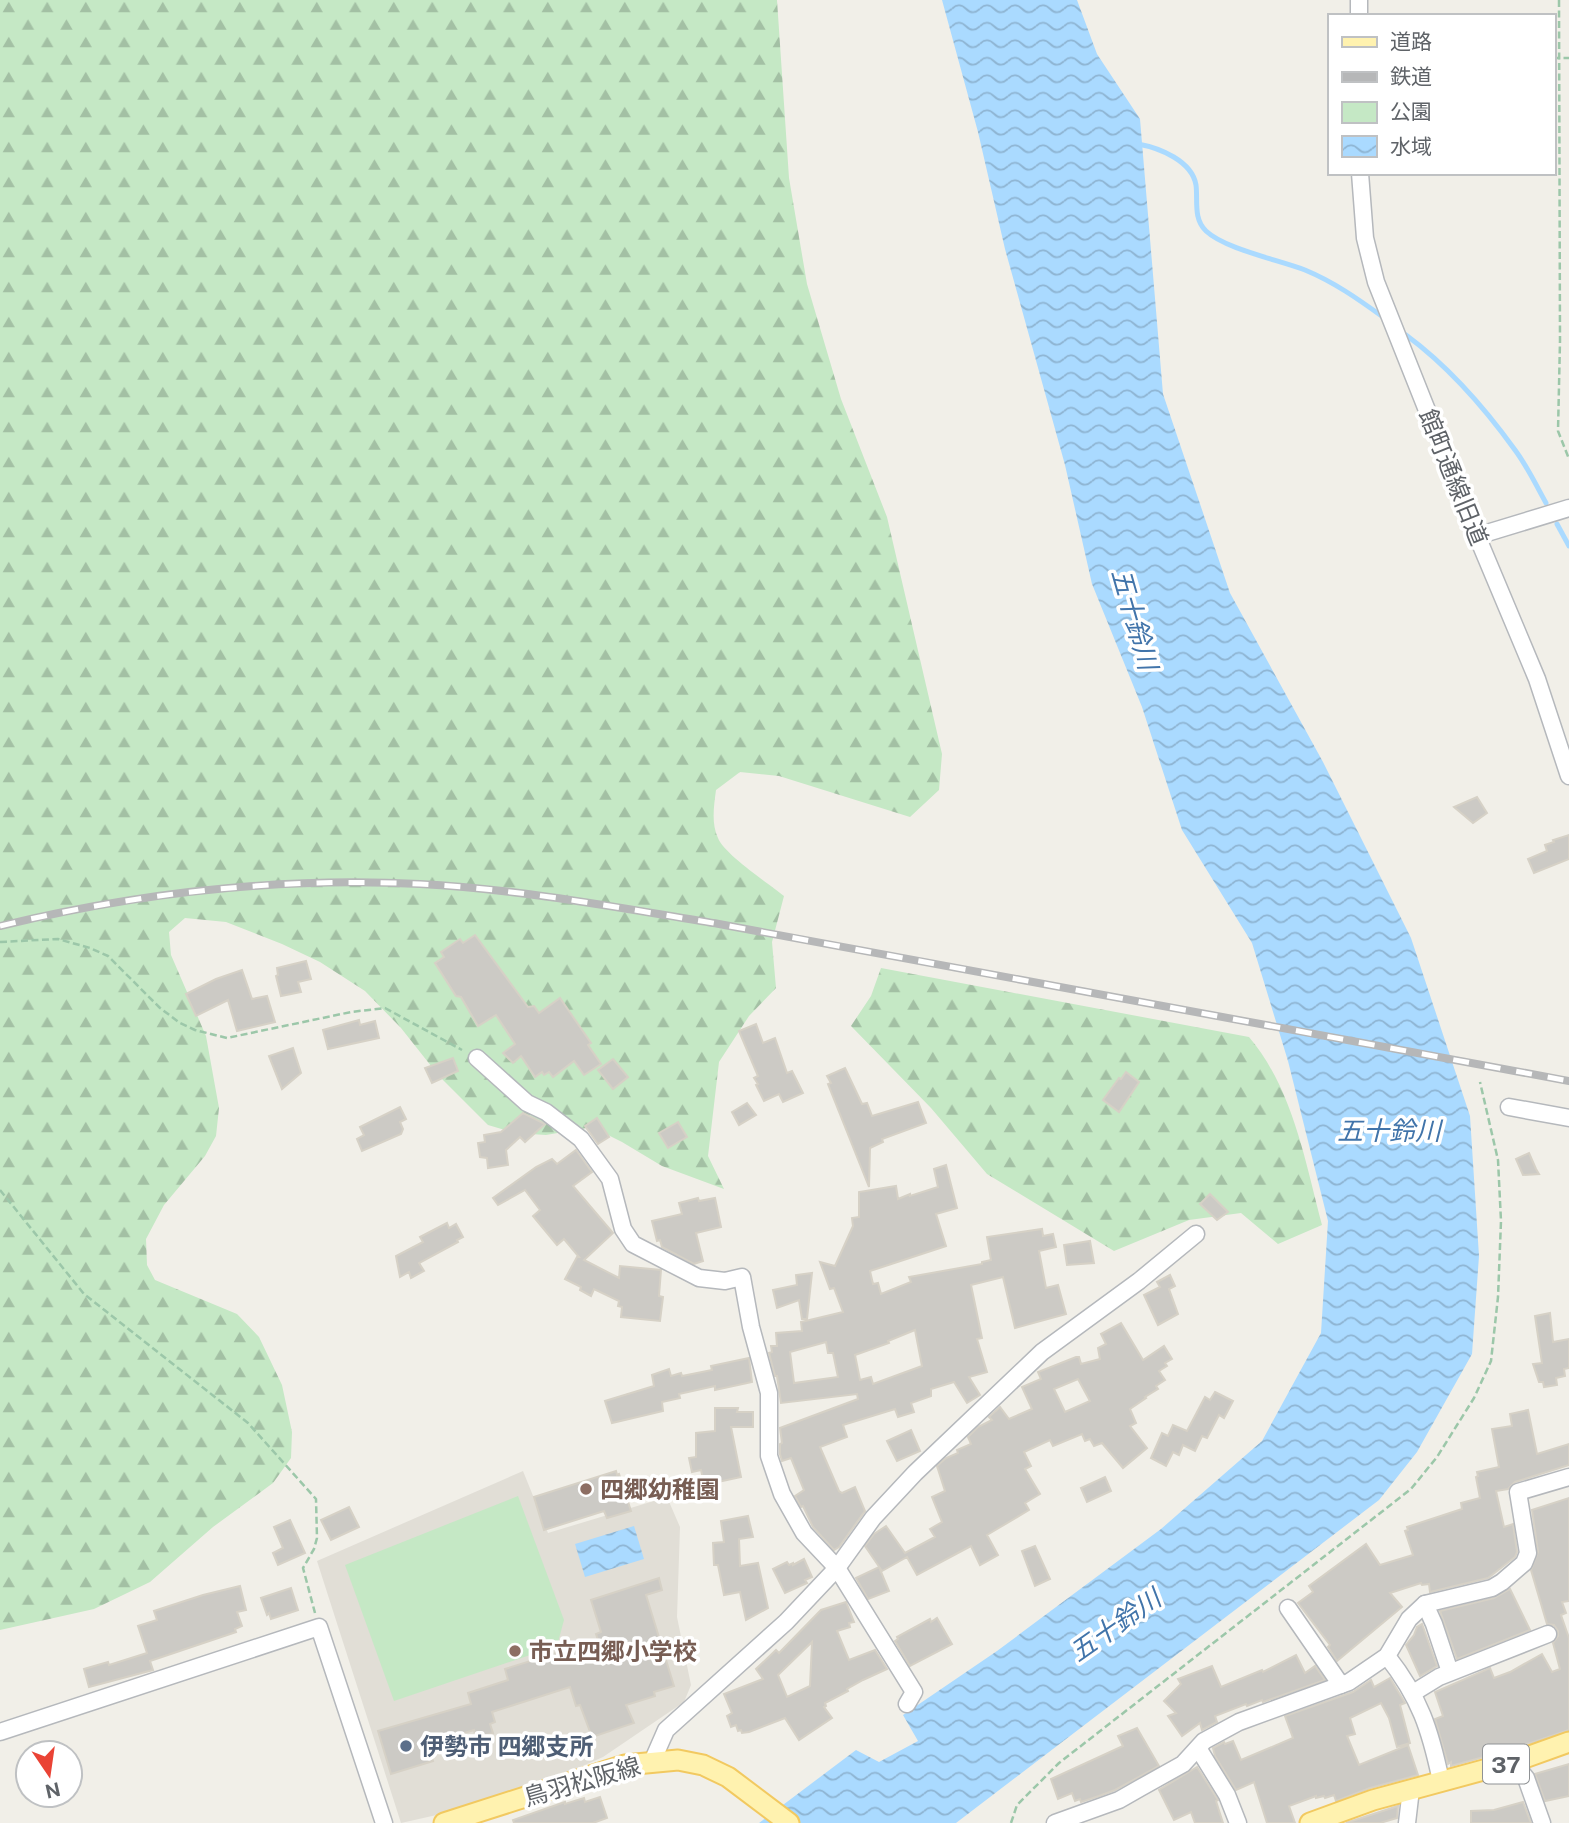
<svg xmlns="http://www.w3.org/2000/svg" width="1569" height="1823" font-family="'Public Sans','Noto Sans JP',sans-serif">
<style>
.education{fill:#e1ded6}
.green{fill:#c5e8c5}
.forest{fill:url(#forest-firs)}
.water{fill:url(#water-waves)}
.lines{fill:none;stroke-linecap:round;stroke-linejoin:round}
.stream{stroke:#aadaff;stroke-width:5}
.building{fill:#cccac5;stroke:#d6d1c6;stroke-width:2;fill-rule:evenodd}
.minor-casing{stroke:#b5b8bc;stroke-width:19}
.major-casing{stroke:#f2c960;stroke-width:23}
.path{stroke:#9cc7a9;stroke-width:2.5;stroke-dasharray:7 3.5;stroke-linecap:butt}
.minor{stroke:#fff;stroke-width:16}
.major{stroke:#fff2af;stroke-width:19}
.rail-casing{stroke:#b6b7b8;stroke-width:8}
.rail{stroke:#fff;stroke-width:5;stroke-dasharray:16;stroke-linecap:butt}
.education-dot{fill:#8d6e63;stroke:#fff;stroke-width:2.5}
.service-dot{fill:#5c6f8a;stroke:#fff;stroke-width:2.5}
.labels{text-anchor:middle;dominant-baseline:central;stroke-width:7;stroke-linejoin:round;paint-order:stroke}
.shield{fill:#fff;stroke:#8f9295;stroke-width:2}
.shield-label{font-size:23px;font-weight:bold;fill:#5f6368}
.street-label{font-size:24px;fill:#5f6368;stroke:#fff}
.education-label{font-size:24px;font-weight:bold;fill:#785e54;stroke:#fff;text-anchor:start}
.service-label{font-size:24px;font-weight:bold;fill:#4e5e75;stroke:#fff;text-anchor:start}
.water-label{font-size:26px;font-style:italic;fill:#4174aa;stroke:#fff}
</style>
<defs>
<pattern id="forest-firs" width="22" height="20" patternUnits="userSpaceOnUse" patternTransform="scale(1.75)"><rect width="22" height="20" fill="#c5e8c5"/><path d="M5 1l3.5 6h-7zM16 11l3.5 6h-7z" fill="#a3c0a4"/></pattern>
<pattern id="water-waves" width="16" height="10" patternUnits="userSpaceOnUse" patternTransform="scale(1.75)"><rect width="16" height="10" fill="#aadaff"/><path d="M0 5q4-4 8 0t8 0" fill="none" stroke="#8eb4d2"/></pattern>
</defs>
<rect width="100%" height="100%" fill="#f1efe8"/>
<polygon class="education" points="523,1471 548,1533 667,1497 680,1527 677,1617 691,1685 684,1702 603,1757 508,1799 401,1823 317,1561"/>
<polygon class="green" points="518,1496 564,1620 557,1646 394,1701 345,1565"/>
<g class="forest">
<path d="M 0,0 L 777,0 L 789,178 L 807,284 L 841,399 L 887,517 L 942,754 L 939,790 L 910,817 L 779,776 L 740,772 L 716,790 C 714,806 711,823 718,838 C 724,854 769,884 784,896 L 772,942 L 776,988 L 749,1016 L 719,1062 L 708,1156 L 724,1189 L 662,1166 L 622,1142 L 592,1127 L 546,1135 L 515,1133 L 488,1125 L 439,1076 L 401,1028 L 365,991 L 320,962 L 282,944 L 226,922 L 185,918 L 169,932 L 171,955 L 206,1036 L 219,1108 L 216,1136 L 205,1156 L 164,1205 L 146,1239 L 147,1265 L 155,1280 L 237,1314 L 259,1337 L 282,1385 L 292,1432 L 291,1458 L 273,1483 L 213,1527 L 150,1582 L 94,1609 L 0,1630 Z"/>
<path d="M 881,968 L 1249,1037 C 1293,1089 1305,1161 1322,1225 L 1278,1244 L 1241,1213 L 1189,1220 L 1114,1251 L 987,1174 L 931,1108 L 851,1026 L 871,996 Z"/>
</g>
<g class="water">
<polygon points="942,0 1077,0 1097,54 1140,119 1163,394 1230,593 1323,762 1411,938 1470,1116 1479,1256 1472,1354 1417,1452 1379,1500 956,1823 759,1823 856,1750 879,1762 918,1741 903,1715 997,1651 1161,1529 1262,1441 1321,1333 1328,1221 1288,1061 1252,943 1182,830 1142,707 1092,584 1065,465 1005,249 978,132"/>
<polygon points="634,1526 644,1559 585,1577 575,1544"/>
</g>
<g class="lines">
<g class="stream">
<path d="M 1138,144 C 1160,148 1192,161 1196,185 C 1198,200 1193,219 1206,231 C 1225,249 1279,260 1305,270 C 1334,282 1358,299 1383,317"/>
<path d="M 1406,335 C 1448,366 1484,407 1515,450 C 1527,466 1536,485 1546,503"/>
<polyline points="1557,524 1569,546"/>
</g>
</g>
<g class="building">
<polygon points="1477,797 1487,813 1473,823 1454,807"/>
<polygon points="1569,835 1569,859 1534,873 1528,859 1547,851 1545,845 1554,842 1553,840"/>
<polygon points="475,935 528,1007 534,1006 539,1013 560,998 591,1043 588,1045 601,1064 584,1075 574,1061 553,1077 549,1072 544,1075 542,1072 535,1077 521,1056 513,1063 503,1053 515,1044 496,1015 478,1026 461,997 456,996 435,963 444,957 441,952 460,939 463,943"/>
<polygon points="306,961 311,979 298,982 301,992 281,996 276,976 278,975 277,968"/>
<polygon points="242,970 252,999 267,996 275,1022 237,1031 228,1000 196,1016 186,994 216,979"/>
<polygon points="359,1020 360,1025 375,1021 379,1038 328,1049 323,1030"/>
<polygon points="756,1024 763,1043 775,1038 787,1073 792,1071 803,1093 783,1102 779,1094 764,1101 756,1085 758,1084 754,1078 758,1076 739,1031"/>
<polygon points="293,1048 301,1073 282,1089 269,1056"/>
<polygon points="453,1058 458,1071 432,1083 425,1068"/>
<polygon points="613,1059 628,1077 613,1089 598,1070"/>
<polygon points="845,1068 862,1104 867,1103 872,1116 918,1102 926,1123 882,1139 883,1142 870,1148 869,1187 828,1084 831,1083 827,1076"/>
<polygon points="1126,1072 1139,1082 1119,1112 1103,1100 1119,1078 1121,1079"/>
<polygon points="747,1103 756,1115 739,1125 732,1112"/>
<polygon points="400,1107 406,1119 400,1122 403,1129 401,1134 362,1151 357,1139 364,1135 360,1127"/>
<polygon points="523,1113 545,1124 525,1142 520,1137 506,1150 508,1165 488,1168 487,1158 480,1157 478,1143 485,1142 484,1135 501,1132"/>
<polygon points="597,1118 609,1137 598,1144 585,1126"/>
<polygon points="678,1122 687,1137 668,1148 659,1133"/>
<polygon points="576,1150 592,1172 573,1186 613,1233 584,1260 619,1278 620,1266 661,1270 659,1296 663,1297 660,1321 621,1317 622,1307 618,1306 619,1301 594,1289 591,1296 580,1290 581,1287 565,1279 577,1257 579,1257 564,1239 557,1245 533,1216 540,1210 525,1190 498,1205 493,1198 536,1167 552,1159 557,1164"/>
<polygon points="1529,1153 1536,1169 1539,1174 1523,1175 1516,1159"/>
<path d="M 946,1165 L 957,1208 L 936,1214 L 946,1246 L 870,1271 L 873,1284 L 878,1283 L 881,1294 L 911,1282 L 909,1277 L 982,1264 L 982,1262 L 991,1260 L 987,1237 L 1042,1229 L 1043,1236 L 1053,1234 L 1056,1247 L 1039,1251 L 1046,1288 L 1058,1285 L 1066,1314 L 1015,1328 L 1003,1277 L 971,1285 L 982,1338 L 977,1339 L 987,1372 L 969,1377 L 980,1395 L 967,1403 L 954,1382 L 931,1389 L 931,1396 L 911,1403 L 914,1412 L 898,1417 L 895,1409 L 843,1425 L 847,1437 L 820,1447 L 839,1491 L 842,1493 L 855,1487 L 865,1511 L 839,1547 L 834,1550 L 813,1527 L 803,1506 L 801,1507 L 795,1496 L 804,1490 L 791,1458 L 782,1461 L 780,1454 L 780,1444 L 782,1443 L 780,1428 L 858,1399 L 857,1394 L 781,1403 L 777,1376 L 775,1376 L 769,1353 L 772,1352 L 771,1346 L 777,1346 L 776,1333 L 802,1331 L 801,1322 L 843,1312 L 834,1288 L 830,1289 L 820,1262 L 835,1266 L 853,1226 L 852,1218 L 859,1217 L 859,1192 L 896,1186 L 898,1199 L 910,1194 L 910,1196 L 938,1187 L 934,1169 ZM 915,1330 L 922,1366 L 873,1384 L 871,1377 L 860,1380 L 855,1355 L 889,1343 L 888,1341 ZM 826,1342 L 828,1353 L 833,1353 L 838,1377 L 794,1383 L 790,1352 Z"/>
<polygon points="1210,1194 1228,1212 1217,1220 1200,1204"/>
<polygon points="698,1198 699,1201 715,1198 721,1227 696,1233 703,1261 694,1264 662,1247 660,1240 657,1241 652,1221 682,1214 679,1203"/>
<polygon points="447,1223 449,1228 456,1224 463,1237 457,1240 458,1242 419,1263 424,1271 411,1278 409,1272 400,1277 396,1256 423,1242 420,1237"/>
<polygon points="1090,1241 1094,1263 1067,1265 1064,1245"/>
<polygon points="812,1273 807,1319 802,1319 799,1300 777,1308 773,1290 797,1285 796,1275"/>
<polygon points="1170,1275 1175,1286 1169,1289 1178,1314 1158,1325 1144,1295 1160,1287 1157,1282"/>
<polygon points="1550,1313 1553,1342 1569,1339 1569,1368 1564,1369 1565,1376 1556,1378 1557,1385 1544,1387 1543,1382 1539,1382 1533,1364 1542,1363 1535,1316"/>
<path d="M 1121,1323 L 1143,1360 L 1164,1346 L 1172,1359 L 1165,1363 L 1167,1366 L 1159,1371 L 1165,1380 L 1156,1386 L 1158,1389 L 1145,1397 L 1146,1398 L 1130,1409 L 1136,1423 L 1130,1426 L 1147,1448 L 1123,1468 L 1102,1443 L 1094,1446 L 1090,1439 L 1085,1441 L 1082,1434 L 1053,1446 L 1050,1440 L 1024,1452 L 1031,1466 L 1025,1469 L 1040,1494 L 1025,1503 L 1029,1510 L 987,1535 L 998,1555 L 980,1565 L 971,1546 L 917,1575 L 907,1557 L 882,1571 L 865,1546 L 874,1534 L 886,1526 L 905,1553 L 935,1537 L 930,1529 L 942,1522 L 932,1497 L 945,1491 L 937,1466 L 946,1458 L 958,1453 L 957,1450 L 971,1444 L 968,1437 L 978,1427 L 992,1420 L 989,1417 L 1000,1407 L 1009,1419 L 1032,1409 L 1022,1387 L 1041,1379 L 1038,1372 L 1076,1357 L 1079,1357 L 1081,1364 L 1100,1359 L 1098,1348 L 1106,1344 L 1101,1334 ZM 1078,1379 L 1090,1401 L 1065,1412 L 1054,1389 Z"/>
<polygon points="749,1358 752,1382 715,1390 715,1386 679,1394 680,1398 662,1402 663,1411 612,1423 605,1401 654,1386 652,1375 669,1369 671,1376 681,1373 682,1376 712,1370 711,1366"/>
<polygon points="1215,1392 1233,1401 1224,1418 1219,1415 1207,1438 1202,1436 1195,1451 1183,1445 1179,1455 1173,1452 1166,1466 1151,1458 1162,1433 1168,1436 1173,1425 1187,1431 1205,1397 1210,1400"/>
<polygon points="715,1408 738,1408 737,1412 753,1412 753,1427 731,1427 741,1477 713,1483 712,1477 703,1479 701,1470 692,1472 689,1458 696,1457 696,1433 715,1431"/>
<polygon points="1528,1410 1537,1454 1569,1444 1569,1465 1515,1482 1508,1489 1496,1491 1504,1527 1513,1524 1517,1552 1515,1557 1488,1578 1430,1592 1429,1584 1422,1585 1421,1583 1390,1593 1402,1607 1337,1661 1328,1647 1330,1645 1298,1603 1313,1592 1309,1586 1366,1544 1380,1565 1413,1555 1405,1531 1408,1530 1407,1527 1462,1509 1461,1503 1480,1498 1476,1477 1478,1476 1477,1472 1499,1467 1492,1429 1512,1426 1510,1414"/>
<polygon points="911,1430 920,1451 897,1461 887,1441"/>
<polygon points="616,1471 617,1475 619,1474 631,1511 607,1518 604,1511 544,1530 534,1497"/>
<polygon points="1105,1477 1111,1491 1087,1502 1081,1488"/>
<polygon points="1569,1498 1569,1601 1562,1602 1566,1613 1561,1615 1569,1638 1569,1730 1509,1750 1451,1766 1451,1762 1448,1764 1435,1719 1443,1716 1435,1692 1490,1668 1494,1678 1510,1672 1542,1654 1552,1672 1560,1669 1553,1643 1558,1636 1558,1631 1554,1625 1547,1624 1531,1570 1538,1552 1532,1510"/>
<polygon points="349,1507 359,1527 331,1540 321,1520"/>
<polygon points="748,1516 753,1537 739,1539 740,1566 758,1563 768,1608 746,1620 740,1592 724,1595 718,1565 714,1565 713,1543 724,1542 721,1521"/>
<polygon points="290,1520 305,1553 278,1565 273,1553 283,1548 274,1527"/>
<polygon points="1035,1546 1050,1579 1035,1586 1022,1551"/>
<polygon points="804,1559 812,1577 805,1580 807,1583 785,1593 773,1569 787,1562 789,1565 793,1563 793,1565"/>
<polygon points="879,1567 889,1591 868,1599 856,1578"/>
<polygon points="659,1578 662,1590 646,1595 674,1686 654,1692 655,1696 626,1705 634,1723 592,1737 580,1705 576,1706 570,1687 492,1712 495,1722 490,1724 493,1733 476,1738 474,1730 428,1744 433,1761 391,1774 378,1731 471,1704 468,1693 508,1680 505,1669 598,1640 596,1634 601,1632 591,1600"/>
<polygon points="240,1586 246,1610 237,1612 242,1626 235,1629 236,1632 150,1661 153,1670 89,1687 84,1669 108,1662 109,1665 147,1653 138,1626 157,1620 154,1611 203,1595"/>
<polygon points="291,1588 298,1610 271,1619 269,1613 267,1615 261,1598"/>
<polygon points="1510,1589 1530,1630 1457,1659 1440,1611 1494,1598"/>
<path d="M 846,1602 L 854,1622 L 849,1623 L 850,1627 L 837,1631 L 849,1660 L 875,1650 L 887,1669 L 863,1680 L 847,1689 L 848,1691 L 825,1703 L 826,1706 L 824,1707 L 832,1718 L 799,1740 L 785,1718 L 749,1732 L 742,1733 L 741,1730 L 738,1731 L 736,1725 L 731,1727 L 727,1716 L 732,1713 L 724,1694 L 763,1679 L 756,1669 L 776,1650 L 779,1653 L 821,1610 ZM 812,1642 L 810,1686 L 787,1697 L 778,1675 Z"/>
<polygon points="937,1618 952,1644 910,1666 895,1641 898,1639 897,1637 930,1619 931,1622"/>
<polygon points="1422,1624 1437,1666 1420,1676 1406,1645 1414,1635 1417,1627"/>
<polygon points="1296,1655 1305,1673 1315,1666 1325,1680 1263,1702 1262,1700 1247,1706 1246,1704 1215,1716 1217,1722 1202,1730 1200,1723 1182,1736 1168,1716 1176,1713 1164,1701 1181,1684 1178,1679 1212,1666 1221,1687 1262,1670 1263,1672"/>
<polygon points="1390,1678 1405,1703 1400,1705 1410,1743 1397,1747 1389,1718 1381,1703 1350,1718 1355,1734 1347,1736 1359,1765 1408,1745 1418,1775 1370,1788 1336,1801 1334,1795 1325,1798 1324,1796 1316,1798 1316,1796 1289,1806 1295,1823 1267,1823 1254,1782 1236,1790 1215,1756 1213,1748 1224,1742 1225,1744 1233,1741 1241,1760 1293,1738 1285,1716 1353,1692 1371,1680 1374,1687"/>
<polygon points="1137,1728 1159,1766 1115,1790 1099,1796 1081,1802 1080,1799 1075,1801 1072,1793 1058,1799 1051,1779 1123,1746 1118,1736"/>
<polygon points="1569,1764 1569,1796 1545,1801 1535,1774"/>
<polygon points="1197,1767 1218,1800 1216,1801 1223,1823 1195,1823 1191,1812 1174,1820 1159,1790"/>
<polygon points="600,1797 607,1818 593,1823 514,1823 513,1820 565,1802 565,1804 584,1798 585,1802"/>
<polygon points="1523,1802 1531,1823 1471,1823 1471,1811 1494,1810"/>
<polygon points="1398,1806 1397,1818 1380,1823 1346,1823"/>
</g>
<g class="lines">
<g class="minor-casing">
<g id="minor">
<polyline points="1359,16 1359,0"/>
<polyline points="1360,173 1365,238 1376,282 1477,536 1537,679 1569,776"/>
<polyline points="1477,536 1569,508"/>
<polyline points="477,1058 527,1103 546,1112 581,1139 610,1179 623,1229 633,1244 699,1278 725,1281 742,1277 751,1327 769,1393 769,1456 782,1494 804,1533 837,1568 914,1692 907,1704"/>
<polyline points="1509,1107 1569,1118"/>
<polyline points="1425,1604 1434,1624 1450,1672"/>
<polyline points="1288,1608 1341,1685"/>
<path d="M 1387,1656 C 1420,1698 1430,1729 1441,1781"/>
<polyline points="1413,1693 1439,1677 1548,1634"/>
<polyline points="0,1732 319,1627 384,1823"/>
<polyline points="1198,1748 1227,1795 1238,1823"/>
<polyline points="652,1762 666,1730 786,1622 837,1568 873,1518 915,1473 1042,1352 1139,1281 1196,1234"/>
<polyline points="1513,1762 1526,1778 1542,1823"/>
<polyline points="1055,1823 1119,1800 1140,1788 1183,1764 1204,1741 1239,1722 1349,1682 1387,1656 1409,1619 1425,1604 1492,1588 1502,1582 1524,1563 1528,1553 1518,1492 1569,1477"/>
<polyline points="1407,1823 1411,1789"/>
</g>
</g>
<g class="major-casing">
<g id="major">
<polyline points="444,1823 625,1765 678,1760 703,1765 728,1777 789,1823"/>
<polyline points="1310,1823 1373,1800 1513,1762 1569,1742"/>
</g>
</g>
<g class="path">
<polyline points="1559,0 1560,341 1558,431 1569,459"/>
<polyline points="1553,58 1569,58"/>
<polyline points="0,942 58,939 90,948 108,956 160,1008 180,1023 195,1030 227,1038 351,1012 385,1008 462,1050"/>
<polyline points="0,1190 84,1294 248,1423 316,1499 317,1538 314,1549 303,1568 315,1613"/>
<polyline points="1011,1823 1017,1805 1059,1763 1411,1489 1437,1457 1474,1398 1491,1361 1498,1297 1501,1221 1498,1160 1480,1082"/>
</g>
<use href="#minor" class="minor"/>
<use href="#major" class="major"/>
<g class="rail-casing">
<path id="rail" d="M 0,926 C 137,893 280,877 420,884 C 519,889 621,908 719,924 L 1569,1081"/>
</g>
<use href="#rail" class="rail"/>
</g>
<g class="education-dot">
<circle cx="586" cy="1489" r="7"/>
<circle cx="515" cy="1651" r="7"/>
</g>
<circle class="service-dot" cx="406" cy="1746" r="7"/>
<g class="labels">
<rect class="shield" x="1483" y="1744.5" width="46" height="39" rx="5"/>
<g class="shield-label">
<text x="1506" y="1764">37</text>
</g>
<g class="street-label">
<text transform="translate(1454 477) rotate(68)">館町通線旧道</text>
<text transform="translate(582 1781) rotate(-16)">鳥羽松阪線</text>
</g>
<g class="education-label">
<text x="600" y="1489">四郷幼稚園</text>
<text x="529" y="1651">市立四郷小学校</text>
</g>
<g class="service-label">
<text x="420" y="1746">伊勢市 四郷支所</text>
</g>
<g class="water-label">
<text transform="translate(1135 619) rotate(74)">五十鈴川</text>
<text x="1389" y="1130">五十鈴川</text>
<text transform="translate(1115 1625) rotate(-35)">五十鈴川</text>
</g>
</g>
<rect x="1328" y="14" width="228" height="161" fill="#ffffff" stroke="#bfc1c3" stroke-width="2"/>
<rect x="1342" y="37" width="35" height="10" fill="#fff2af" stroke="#bfc1c3" stroke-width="2"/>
<text x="1390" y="49" font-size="21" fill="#5f6368">道路</text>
<rect x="1342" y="72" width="35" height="10" fill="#b6b7b8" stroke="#bfc1c3" stroke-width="2"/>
<text x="1390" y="84" font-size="21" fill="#5f6368">鉄道</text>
<rect x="1342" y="102" width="35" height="21" fill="#c5e8c5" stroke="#bfc1c3" stroke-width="2"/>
<text x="1390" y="119" font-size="21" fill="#5f6368">公園</text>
<rect x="1342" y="136" width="35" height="21" fill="url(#water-waves)" stroke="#bfc1c3" stroke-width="2"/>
<text x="1390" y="154" font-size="21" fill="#5f6368">水域</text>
<g transform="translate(49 1774) rotate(167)"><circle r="33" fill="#ffffff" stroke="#bfc1c3" stroke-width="2"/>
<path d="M0-5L12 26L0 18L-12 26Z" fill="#ea4335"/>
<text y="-10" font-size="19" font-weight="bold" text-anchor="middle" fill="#5f6368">N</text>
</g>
</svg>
